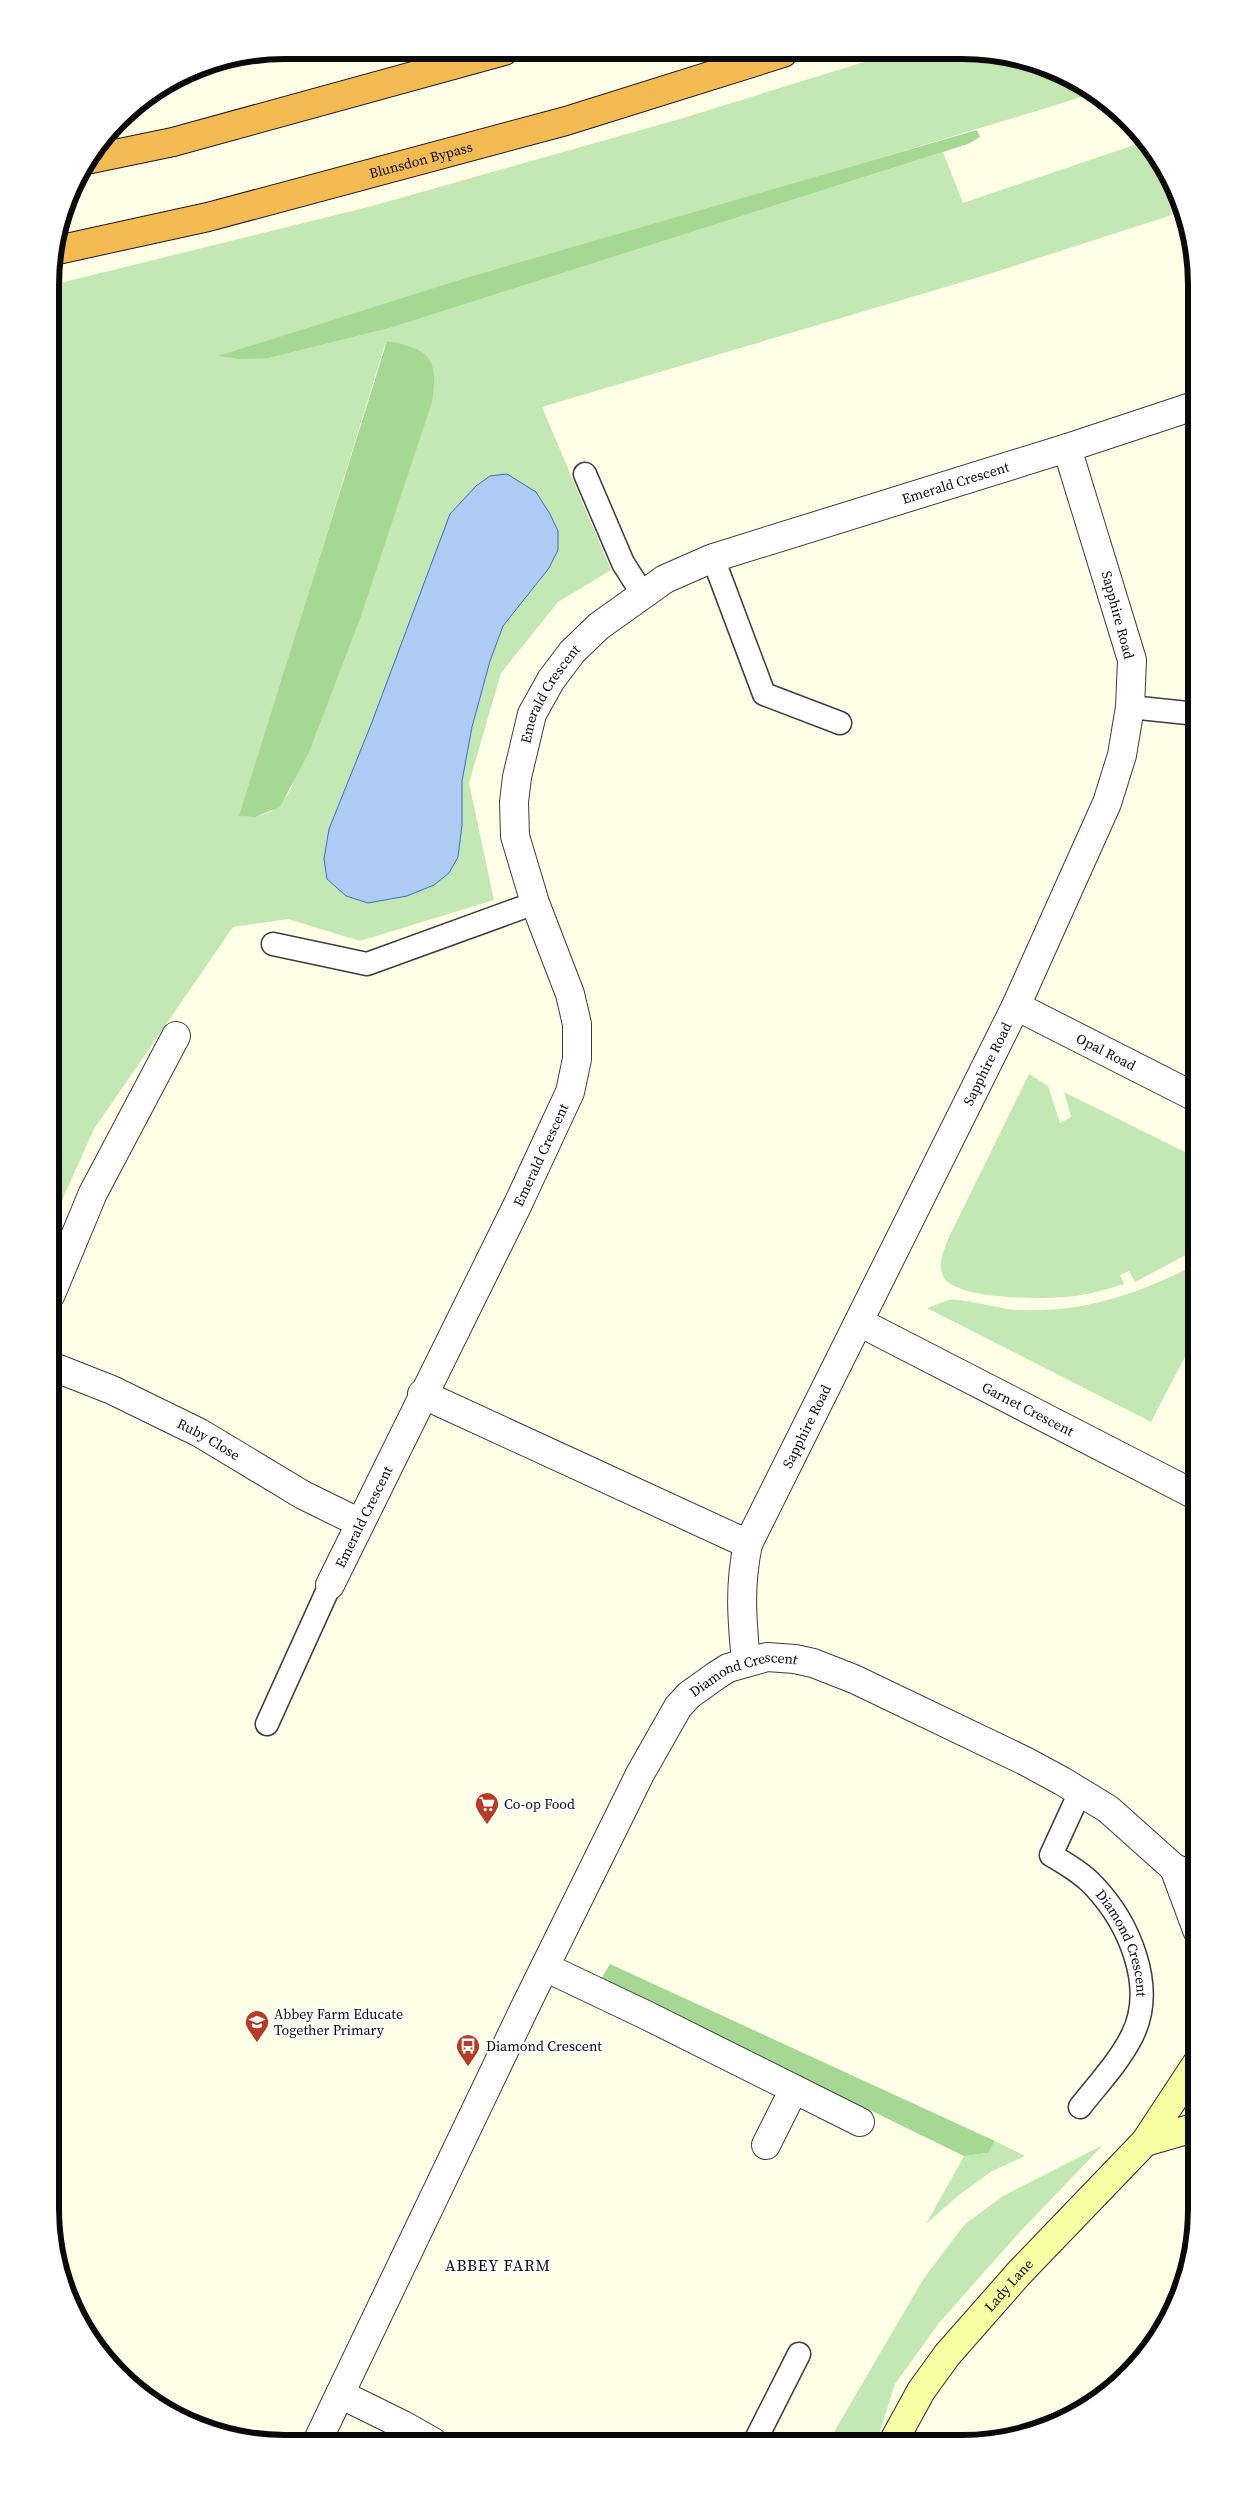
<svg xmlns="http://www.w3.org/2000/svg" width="1247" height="2494" font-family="'Source Serif 4',serif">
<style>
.green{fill:#c4e8b3;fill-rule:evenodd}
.forest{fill:#a4d893}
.water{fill:#aeccf5;stroke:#3572cb}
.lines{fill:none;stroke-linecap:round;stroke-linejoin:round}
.lane-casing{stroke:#3d3d3d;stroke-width:25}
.street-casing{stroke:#3d3d3d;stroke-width:30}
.secondary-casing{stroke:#2c2c2c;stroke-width:30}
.highway-casing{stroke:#1b1b1b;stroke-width:30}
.lane{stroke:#fff;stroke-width:22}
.street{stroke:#fff;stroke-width:28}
.secondary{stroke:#f7fea3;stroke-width:28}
.highway{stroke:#f3bb52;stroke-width:28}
.labels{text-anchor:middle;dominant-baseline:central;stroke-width:5;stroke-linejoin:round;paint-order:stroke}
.street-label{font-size:14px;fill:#0a0a0a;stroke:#fff}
.poi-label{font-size:14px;fill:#0a0a0a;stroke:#fff;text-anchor:start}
.quarter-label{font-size:16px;letter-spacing:1px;fill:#0a0a0a;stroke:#fff}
.rim{fill:none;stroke:#0a0a0a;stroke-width:6}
</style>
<rect width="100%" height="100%" fill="#ffffe8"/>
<g class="green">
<polygon points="285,50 305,50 174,81 195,68"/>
<path d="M 890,54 L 1008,54 L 1066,74 L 1094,93 C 804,184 509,262 220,356 L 269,358 L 390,328 L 943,152 L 963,203 L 1146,141 L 1159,157 L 1172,215 L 986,275 L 542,407 L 611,570 L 558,602 L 501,673 L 469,783 L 494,900 L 360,941 L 288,919 L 233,927 L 94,1129 L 51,1225 L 52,285 L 372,206 L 680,119 ZM 386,341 L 292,787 C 278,811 268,818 240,816 Z"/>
<path d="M 1029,1074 L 1048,1086 L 1060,1123 L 1071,1117 L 1064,1092 L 1197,1158 L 1197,1249 L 1135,1282 L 1129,1271 L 1120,1275 L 1124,1284 C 1104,1290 1084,1296 1064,1297 C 1040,1299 954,1300 943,1276 C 937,1264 944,1251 948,1239 Z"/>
<path d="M 1197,1264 L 1197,1334 L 1151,1422 L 927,1308 C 934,1306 941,1302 949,1300 C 961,1298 1001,1309 1017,1310 C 1084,1313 1138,1294 1197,1264 Z"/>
<polygon points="995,2141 1025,2156 992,2171 959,2195 926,2224 964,2156 988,2153"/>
<polygon points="1103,2145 1017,2235 939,2323 895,2384 876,2444 827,2444 924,2278 965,2224 1003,2196"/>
</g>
<g class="forest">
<polygon points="977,130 980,137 968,144 390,328 269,358 240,359 218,356 466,278"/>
<path d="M 387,341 C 429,349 439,357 432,402 L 361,616 L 309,752 L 280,807 L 255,817 L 239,816 Z"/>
<polygon points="610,1964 995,2141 988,2153 964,2156 601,1979"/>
</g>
<polygon class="water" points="507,474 536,492 550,514 558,531 558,550 549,568 503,626 490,661 472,727 462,781 462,825 458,857 449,873 434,885 407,896 368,903 346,896 327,879 324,859 329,829 372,722 450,514 476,486 490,476"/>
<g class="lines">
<g class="lane-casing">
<g id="lane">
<polyline points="585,474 623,563 642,593"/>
<polyline points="713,558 764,694 840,723"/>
<polyline points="1130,707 1197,714"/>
<polyline points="273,944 367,964 535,903"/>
<polyline points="267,1724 330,1585"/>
<path id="s1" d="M 1080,1792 L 1051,1855 C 1066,1864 1082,1873 1094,1886 C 1129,1923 1157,1987 1132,2036 C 1119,2062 1098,2084 1080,2107"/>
<polyline points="754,2443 799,2354"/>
</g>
</g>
<g class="street-casing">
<g id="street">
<path id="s2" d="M 1016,1006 L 1197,1098"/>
<polyline points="51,1294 93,1193 176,1036"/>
<path id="s3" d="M 859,1322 L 1197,1496"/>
<path id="s4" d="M 51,1366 L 112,1390 L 200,1433 L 303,1495 L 360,1523"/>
<polyline points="422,1394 748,1544"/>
<path id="s5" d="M 330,1585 L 517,1206 L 570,1092 L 577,1059 L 577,1024 L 570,994 L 535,903 L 515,836 L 514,802 L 517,777 L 532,714 L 551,680 L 572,652 L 599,626 L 665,579 L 713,558 L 1067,448 L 1197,405"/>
<path id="s6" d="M 746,1662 C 742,1620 739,1586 748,1544 L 1016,1006 L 1107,803 L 1122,755 L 1130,707 L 1132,660 L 1067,448"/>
<polyline points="1174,1868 1197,1930"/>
<polyline points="545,1967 648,2016 860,2122"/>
<polyline points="766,2145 794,2089"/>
<polyline points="340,2394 403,2425 433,2442"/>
<path id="s7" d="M 317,2442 L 526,2005 L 640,1774 L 678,1707 L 689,1695 L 717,1675 L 728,1668 L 767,1657 L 795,1659 L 813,1663 L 854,1679 L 1025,1761 L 1062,1781 L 1108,1809 L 1174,1868 L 1197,1877"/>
</g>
</g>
<g class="secondary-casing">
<g id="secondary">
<polyline points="1145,2142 1197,2127"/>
<path id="s8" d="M 892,2444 L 921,2391 L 947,2355 L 1020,2272 L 1145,2142 L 1197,2063"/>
</g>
</g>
<g class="highway-casing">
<g id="highway">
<polyline points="91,159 173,142 504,51"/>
<path id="s9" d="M 53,251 L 208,217 L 566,121 L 783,53"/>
</g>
</g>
<use href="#lane" class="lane"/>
<use href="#street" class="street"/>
<use href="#secondary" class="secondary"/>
<use href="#highway" class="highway"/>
</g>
<defs>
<g id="supermarket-pin" transform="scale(1.25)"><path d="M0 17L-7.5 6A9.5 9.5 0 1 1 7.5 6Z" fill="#b83b25" stroke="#fff"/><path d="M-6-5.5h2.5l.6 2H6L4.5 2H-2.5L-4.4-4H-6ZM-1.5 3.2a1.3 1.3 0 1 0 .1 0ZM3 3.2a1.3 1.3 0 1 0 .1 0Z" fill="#fff"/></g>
<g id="school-pin" transform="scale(1.25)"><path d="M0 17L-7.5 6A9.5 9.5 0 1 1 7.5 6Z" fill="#b83b25" stroke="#fff"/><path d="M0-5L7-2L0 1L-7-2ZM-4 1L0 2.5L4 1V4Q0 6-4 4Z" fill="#fff"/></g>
<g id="bus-pin" transform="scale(1.25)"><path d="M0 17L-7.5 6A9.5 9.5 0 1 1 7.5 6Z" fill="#b83b25" stroke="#fff"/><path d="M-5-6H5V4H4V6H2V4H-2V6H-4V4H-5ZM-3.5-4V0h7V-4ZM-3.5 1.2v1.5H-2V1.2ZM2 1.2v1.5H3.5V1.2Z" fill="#fff"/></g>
</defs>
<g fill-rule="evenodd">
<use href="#supermarket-pin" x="487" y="1804"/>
<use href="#school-pin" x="257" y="2022"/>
<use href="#bus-pin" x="468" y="2046"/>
</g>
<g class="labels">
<g class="street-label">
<text stroke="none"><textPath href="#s9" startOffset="379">Blunsdon Bypass</textPath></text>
<text stroke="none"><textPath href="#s5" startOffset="1438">Emerald Crescent</textPath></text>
<text transform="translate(1118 615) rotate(75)">Sapphire Road</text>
<text stroke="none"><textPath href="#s5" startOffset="965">Emerald Crescent</textPath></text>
<text stroke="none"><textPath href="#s2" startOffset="101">Opal Road</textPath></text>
<text stroke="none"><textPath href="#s6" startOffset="655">Sapphire Road</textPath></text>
<text stroke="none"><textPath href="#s5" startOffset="479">Emerald Crescent</textPath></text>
<text stroke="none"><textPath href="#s3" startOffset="190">Garnet Crescent</textPath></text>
<text stroke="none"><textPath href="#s6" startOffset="250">Sapphire Road</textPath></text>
<text stroke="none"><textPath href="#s4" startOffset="174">Ruby Close</textPath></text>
<text stroke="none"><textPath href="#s5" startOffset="76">Emerald Crescent</textPath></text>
<text stroke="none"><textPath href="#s7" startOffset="896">Diamond Crescent</textPath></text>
<text stroke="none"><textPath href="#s1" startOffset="188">Diamond Crescent</textPath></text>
<text stroke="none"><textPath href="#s8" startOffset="198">Lady Lane</textPath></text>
</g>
<g class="poi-label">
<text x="504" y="1804">Co-op Food</text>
<text x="274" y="2014">Abbey Farm Educate<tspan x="274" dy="16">Together Primary</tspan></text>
<text x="486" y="2046">Diamond Crescent</text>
</g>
<g class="quarter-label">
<text x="498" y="2265">ABBEY FARM</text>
</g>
</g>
<path d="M0 0H1247V2494H0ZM285 59H962A226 226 0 0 1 1188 285V2209A226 226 0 0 1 962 2435H285A226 226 0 0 1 59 2209V285A226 226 0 0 1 285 59Z" fill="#fff" fill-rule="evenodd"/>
<path class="rim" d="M285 59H962A226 226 0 0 1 1188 285V2209A226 226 0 0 1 962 2435H285A226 226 0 0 1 59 2209V285A226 226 0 0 1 285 59Z"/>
</svg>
